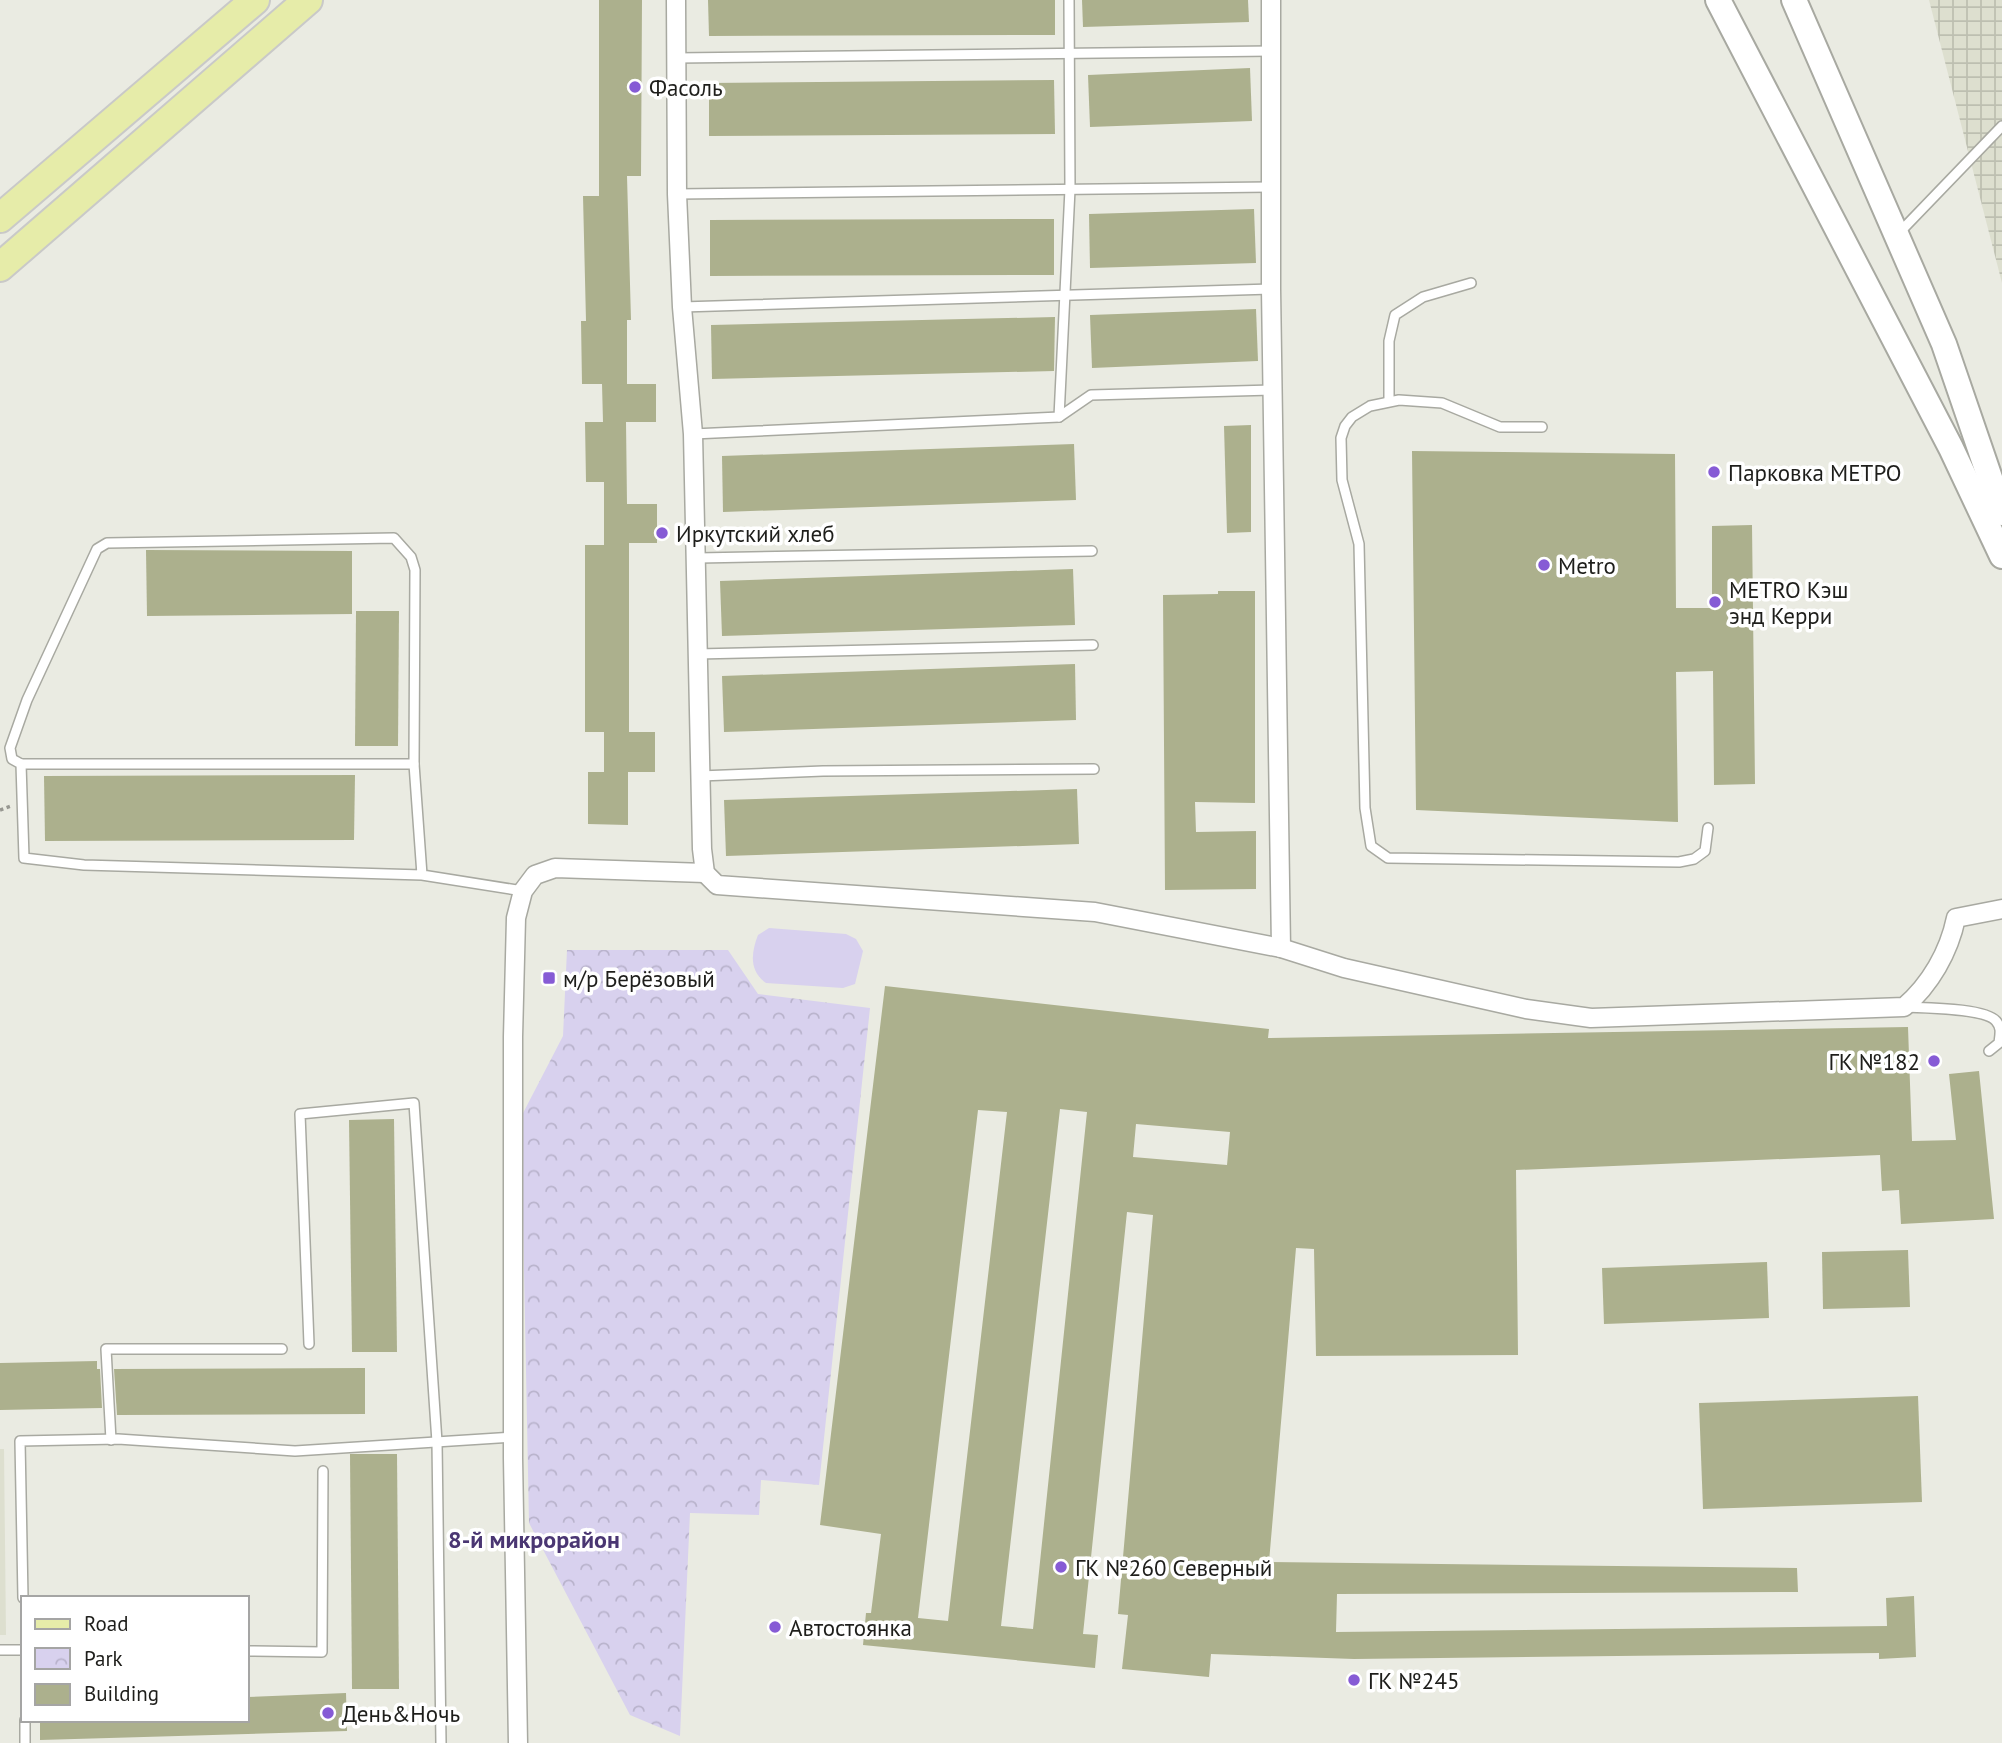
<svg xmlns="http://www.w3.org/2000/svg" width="2002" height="1743" font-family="'PT Sans',sans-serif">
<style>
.built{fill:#dddfcf}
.industrial{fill:url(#industrial-grid)}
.park{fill:url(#park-crowns)}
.garden{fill:#d8d1ee}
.building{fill:#acb08d;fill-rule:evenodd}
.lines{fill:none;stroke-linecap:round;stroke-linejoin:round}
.service-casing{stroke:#a8a9a1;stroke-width:12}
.minor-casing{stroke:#a8a9a1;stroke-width:21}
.secondary-casing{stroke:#a8a9a1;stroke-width:28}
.primary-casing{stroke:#c9c9c8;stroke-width:32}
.path{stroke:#979791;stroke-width:3.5;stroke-dasharray:3.5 3.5;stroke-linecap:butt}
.service{stroke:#fff;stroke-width:9}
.minor{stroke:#fff;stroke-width:18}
.secondary{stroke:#fff;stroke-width:24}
.primary{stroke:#e6eca9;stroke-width:28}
.poi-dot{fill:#865bd5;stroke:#fff;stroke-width:2.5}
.labels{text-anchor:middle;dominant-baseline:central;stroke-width:7;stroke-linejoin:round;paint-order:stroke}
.poi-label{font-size:23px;fill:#1e1e1b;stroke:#fff;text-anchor:start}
.neighbourhood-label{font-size:24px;font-weight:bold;fill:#4a3672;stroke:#fff}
</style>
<defs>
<pattern id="industrial-grid" width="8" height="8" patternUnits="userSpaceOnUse" patternTransform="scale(1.75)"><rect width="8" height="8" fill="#dddfcf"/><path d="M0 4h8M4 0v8" fill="none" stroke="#bdbfb1"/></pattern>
<pattern id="park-crowns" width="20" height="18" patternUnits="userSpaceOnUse" patternTransform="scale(1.75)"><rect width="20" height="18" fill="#d8d1ee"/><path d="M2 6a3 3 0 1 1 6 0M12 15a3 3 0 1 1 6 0" fill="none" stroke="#b9b3cc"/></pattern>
</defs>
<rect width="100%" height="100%" fill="#eaebe2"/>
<polygon class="built" points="0,1449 4,1449 6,1635 0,1635"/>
<polygon class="industrial" points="1929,0 2002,0 2002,283"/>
<polygon class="park" points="567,950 728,950 758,994 870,1008 819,1485 761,1480 759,1515 690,1513 680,1736 630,1715 529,1523 521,1117 563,1036"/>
<path class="garden" d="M 769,928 L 846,934 L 856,939 L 863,951 L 855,984 L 843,988 L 766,983 C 749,971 751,953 758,935 Z"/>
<g class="building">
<polygon points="599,0 642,0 641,176 627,176 631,320 627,320 627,384 656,384 656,422 626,422 627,504 657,504 657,543 629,543 629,732 655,732 655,772 628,772 628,825 588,824 588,772 604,772 604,732 585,732 585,545 604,545 604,482 586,482 585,422 603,422 602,384 582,384 581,321 586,321 583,196 599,196"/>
<polygon points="708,0 1055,0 1055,35 709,36"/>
<polygon points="1082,0 1248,0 1249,22 1083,27"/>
<polygon points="1250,68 1252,121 1090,127 1088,75"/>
<polygon points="1054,80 1055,134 709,136 709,83"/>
<polygon points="1254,209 1256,263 1090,268 1089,214"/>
<polygon points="1054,219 1054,275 710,276 710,220"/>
<polygon points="1256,309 1258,361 1092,368 1090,315"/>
<polygon points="1055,317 1054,371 712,379 711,325"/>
<polygon points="1251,425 1251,532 1227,533 1224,426"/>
<polygon points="1074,444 1076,500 723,512 722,456"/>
<polygon points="1412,451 1675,454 1676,608 1712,608 1712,526 1752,525 1755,784 1714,785 1713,671 1676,672 1678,822 1416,810"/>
<polygon points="146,550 352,551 352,614 147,616"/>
<polygon points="1073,569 1075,625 722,636 720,581"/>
<polygon points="1218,591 1255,591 1255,803 1195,802 1196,832 1256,831 1256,889 1165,890 1163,595 1218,594"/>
<polygon points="356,611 399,611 398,746 355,746"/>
<polygon points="1075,664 1076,720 724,732 722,676"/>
<polygon points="355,775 354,840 45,841 44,776"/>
<polygon points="1077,789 1079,844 726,856 724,800"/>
<path d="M 885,986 L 1269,1029 L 1268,1038 L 1908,1027 L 1912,1141 L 1956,1140 L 1949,1074 L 1979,1071 L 1994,1219 L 1901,1224 L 1899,1190 L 1882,1191 L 1880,1155 L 1516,1170 L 1518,1355 L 1316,1356 L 1314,1249 L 1296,1248 L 1269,1562 L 1797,1568 L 1798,1592 L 1337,1594 L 1336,1632 L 1887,1626 L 1886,1598 L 1914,1596 L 1916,1657 L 1879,1659 L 1879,1653 L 1354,1659 L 1211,1654 L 1209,1677 L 1122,1669 L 1128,1615 L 1118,1614 L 1153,1215 L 1127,1212 L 1083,1634 L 1098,1635 L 1095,1668 L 863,1645 L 866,1613 L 871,1613 L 881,1534 L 820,1525 ZM 1060,1109 L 1087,1112 L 1033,1629 L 1001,1626 ZM 978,1110 L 1007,1112 L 948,1621 L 918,1618 ZM 1136,1124 L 1230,1132 L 1227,1165 L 1133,1157 Z"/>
<polygon points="394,1119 397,1352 352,1352 349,1120"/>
<polygon points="1908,1250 1910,1307 1823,1309 1822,1252"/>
<polygon points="1767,1262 1769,1318 1604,1324 1602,1268"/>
<polygon points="97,1361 97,1369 100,1369 102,1408 0,1410 0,1363"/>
<polygon points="365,1368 365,1414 117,1415 114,1369"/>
<polygon points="1918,1396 1922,1502 1703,1509 1699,1403"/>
<polygon points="350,1454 397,1454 399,1689 352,1689"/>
<polygon points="346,1693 347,1731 40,1740 40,1720 247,1720 247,1697"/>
</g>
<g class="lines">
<g class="service-casing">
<g id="service">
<polyline points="676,58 1272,51"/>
<polyline points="677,194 1270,187"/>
<polyline points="1898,234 2002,126"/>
<polyline points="682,307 1271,289"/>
<polyline points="1389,400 1389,341 1395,315 1423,297 1471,283"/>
<polyline points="1059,417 1070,189 1069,0"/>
<polyline points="1542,427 1500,427 1442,403 1399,400 1370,406 1352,417 1345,426 1341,438 1342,480 1359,544 1365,808 1371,846 1388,858 1679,862 1694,859 1705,851 1708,828"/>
<polyline points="693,434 1059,417 1091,395 1273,390"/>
<polyline points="698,558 1092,551"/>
<polyline points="697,654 1093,645"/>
<polyline points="21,764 414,764"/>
<polyline points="700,776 823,771 1094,769"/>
<polyline points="422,875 414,764 415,570 411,557 394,538 107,543 97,549 27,700 10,748 12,759 21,764 24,858 84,865 422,875 523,891"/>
<path d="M 1907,1007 C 1926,1008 1985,1008 1996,1021 C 2002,1028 2000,1034 1999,1043 L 1989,1051"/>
<polyline points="309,1344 300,1114 414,1103 437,1442 441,1743"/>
<polyline points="111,1440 106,1349 282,1349"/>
<polyline points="23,1598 20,1441 118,1439 295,1451 513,1437"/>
<polyline points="0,1650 23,1650"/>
<polyline points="247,1651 322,1652 323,1471"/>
<polyline points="25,1743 25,1720"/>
</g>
</g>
<g class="minor-casing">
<g id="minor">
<path d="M 676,0 L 677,194 L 682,307 L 693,434 L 702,849 L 705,873 L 717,885 L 1095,912 L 1281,948 L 1344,968 L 1526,1009 L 1591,1018 L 1904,1007 C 1930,985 1949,952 1956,918 L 2002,909"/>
<polyline points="1271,0 1271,289 1281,948"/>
<polyline points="518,1743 513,1458 513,1037 516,918 523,891 535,875 555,868 705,873"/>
</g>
</g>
<g class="secondary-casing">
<g id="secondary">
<polyline points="1718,0 1951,448 2002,556"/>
<polyline points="1794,0 1944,344 2002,513"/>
</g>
</g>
<g class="primary-casing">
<g id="primary">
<polyline points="0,218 255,0"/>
<polyline points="0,267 308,0"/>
</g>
</g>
<polyline class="path" points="0,810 11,806"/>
<use href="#service" class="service"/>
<use href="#minor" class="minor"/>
<use href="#secondary" class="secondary"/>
<use href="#primary" class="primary"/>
</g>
<g class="poi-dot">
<circle cx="635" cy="87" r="7"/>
<circle cx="1714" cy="472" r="7"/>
<circle cx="662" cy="533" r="7"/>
<circle cx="1544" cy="565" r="7"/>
<circle cx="1715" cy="602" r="7"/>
<rect x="542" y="971" width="14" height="14" rx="3.5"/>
<circle cx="1934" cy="1061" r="7"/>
<circle cx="1061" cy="1567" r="7"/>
<circle cx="775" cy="1627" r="7"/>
<circle cx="1354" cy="1680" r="7"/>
<circle cx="328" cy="1713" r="7"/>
</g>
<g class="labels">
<g class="poi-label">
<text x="649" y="87">Фасоль</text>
<text x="1728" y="472">Парковка МЕТРО</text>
<text x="676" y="533">Иркутский хлеб</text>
<text x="1558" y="565">Metro</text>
<text x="1729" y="589">METRO Кэш<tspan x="1729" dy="26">энд Керри</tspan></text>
<text x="563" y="978">м/р Берёзовый</text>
<text x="1920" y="1061" text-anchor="end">ГК №182</text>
<text x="1075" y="1567">ГК №260 Северный</text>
<text x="789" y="1627">Автостоянка</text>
<text x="1368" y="1680">ГК №245</text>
<text x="342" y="1713">День&amp;Ночь</text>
</g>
<g class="neighbourhood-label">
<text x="534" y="1539">8-й микрорайон</text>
</g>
</g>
<rect x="21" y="1596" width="228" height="126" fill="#ffffff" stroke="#a5a5a4" stroke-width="2"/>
<rect x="35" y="1619" width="35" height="10" fill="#e6eca9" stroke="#a5a5a4" stroke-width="2"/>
<text x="84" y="1631" font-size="21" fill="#1e1e1b">Road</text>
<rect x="35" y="1648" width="35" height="21" fill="url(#park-crowns)" stroke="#a5a5a4" stroke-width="2"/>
<text x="84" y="1666" font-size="21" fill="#1e1e1b">Park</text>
<rect x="35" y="1684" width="35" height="21" fill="#acb08d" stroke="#a5a5a4" stroke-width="2"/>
<text x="84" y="1701" font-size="21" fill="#1e1e1b">Building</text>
</svg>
